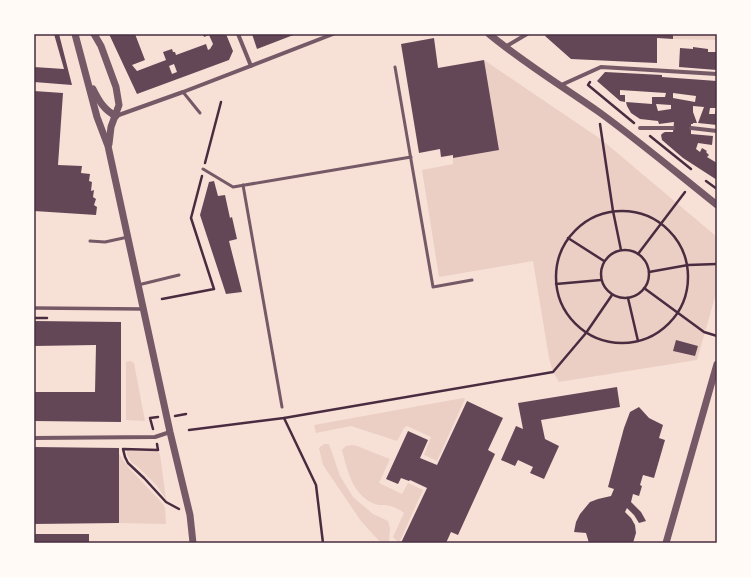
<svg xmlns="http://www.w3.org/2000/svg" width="751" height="577" font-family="Signika,sans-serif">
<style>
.green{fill:#ebcfc5}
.building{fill:#644757;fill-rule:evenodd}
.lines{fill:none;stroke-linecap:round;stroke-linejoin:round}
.path{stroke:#4a2c40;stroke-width:2.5}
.service{stroke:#755966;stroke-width:3}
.pedestrian{stroke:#755966;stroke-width:3.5}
.minor{stroke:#755966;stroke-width:4}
.tertiary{stroke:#755966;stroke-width:7}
.neatline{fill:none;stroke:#4a2c40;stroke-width:1.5}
</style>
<rect width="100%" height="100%" fill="#f7e1d7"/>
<g class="green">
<polygon points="673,34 717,34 717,40 673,39"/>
<polygon points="484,60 602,140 717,237 717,290 697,360 559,382 553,372 549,358 533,261 439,277 422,170 453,164 453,158"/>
<polygon points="130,361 134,363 145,421 126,420 126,362"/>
<polygon points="463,398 465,399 437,461 424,455 431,437 407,426 404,428 397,441 351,426 316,433 314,425"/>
<polygon points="324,444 329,444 340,476 353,497 373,514 388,521 390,528 389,543 381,543 361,521 323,465 319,448"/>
<path d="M 352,445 L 357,446 L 390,459 L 379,483 L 402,494 L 408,483 L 423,490 L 399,543 L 393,537 L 404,513 C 400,510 395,507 390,506 C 385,504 380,506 375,504 C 353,496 347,470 342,450 L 346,446 Z"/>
<polygon points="127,450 157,451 160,454 166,499 157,486 137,466 132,463 127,455"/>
<polygon points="119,454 128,467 163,504 165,508 166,524 119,523"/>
</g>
<g class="building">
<polygon points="54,34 59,34 72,85 34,82 34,67 64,69"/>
<path d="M 109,34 L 135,34 L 145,60 L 132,65 L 137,71 L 166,60 L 163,52 L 172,49 L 173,52 L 175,52 L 176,55 L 206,44 L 208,50 L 210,49 L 213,44 L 209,35 L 204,37 L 203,34 L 226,34 L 233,51 L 229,60 L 137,94 ZM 174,64 L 177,72 L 172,74 L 169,66 Z"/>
<polygon points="252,34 296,34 257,49"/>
<polygon points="547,34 673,34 673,39 657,38 657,63 634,62 571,59 545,36"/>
<polygon points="434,38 438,68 484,60 499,150 453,158 453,155 441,157 440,149 419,153 401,44"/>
<polygon points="693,47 708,49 708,52 717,52 717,70 679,67 680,48 693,49"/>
<path d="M 605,72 L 662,75 L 662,77 L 717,81 L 717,125 L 698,123 L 704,107 L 693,106 L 693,112 L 697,123 L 693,123 L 693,124 L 691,124 L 691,134 L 713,136 L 712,145 L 698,143 L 696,149 L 700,152 L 702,148 L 707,151 L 706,152 L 709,155 L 707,157 L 717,163 L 717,180 L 683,158 L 662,140 L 661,135 L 663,133 L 665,132 L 673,132 L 674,122 L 659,124 L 658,121 L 640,119 L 631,113 L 627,106 L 626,102 L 652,104 L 652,97 L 665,97 L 666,93 L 620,90 L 620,95 L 625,95 L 625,102 L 620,101 L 597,81 ZM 673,93 L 696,96 L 695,102 L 673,98 ZM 656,104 L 671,105 L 671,109 L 658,111 ZM 710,108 L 716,108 L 715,114 L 709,114 Z"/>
<polygon points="34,91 63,93 58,165 82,166 81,173 90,174 89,181 92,182 91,191 94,190 93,197 96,199 94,205 97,207 96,215 34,211"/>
<polygon points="214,181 218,196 225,195 230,218 232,217 237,239 229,241 242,292 226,294 200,215 209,182"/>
<polygon points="34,321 121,322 121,422 34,421 34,392 95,392 96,345 34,346"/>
<polygon points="676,340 698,346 695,356 673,351"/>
<polygon points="617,387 620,407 541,420 545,439 559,446 544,479 530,473 533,467 518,460 515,466 501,460 516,426 523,429 518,403"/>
<polygon points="467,401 503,418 488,450 495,454 458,535 451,532 446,543 401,543 427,488 410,480 409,481 401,478 398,484 386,479 408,431 428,440 420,458 437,465"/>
<polygon points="639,407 649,418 663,425 659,438 665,440 654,478 643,475 640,485 642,486 639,496 633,494 631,502 641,512 646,521 639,523 634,515 627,508 625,512 631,518 635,525 636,533 633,543 589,543 586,533 574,532 576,522 580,514 590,502 598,499 611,496 614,489 608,487 624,428 630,412"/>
<polygon points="34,447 119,448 119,523 34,524"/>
<rect x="34" y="534" width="55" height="9"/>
</g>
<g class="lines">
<g class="path">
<polyline points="590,82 588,85 634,123"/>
<polyline points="600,124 613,211 621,250"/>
<polyline points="650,136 691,169"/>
<polyline points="205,163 221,102"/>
<polyline points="706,181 717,189"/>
<circle cx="622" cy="277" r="66"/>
<polyline points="568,238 604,261"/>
<circle cx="625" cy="274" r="24"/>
<polyline points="638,254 685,192"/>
<polyline points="649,272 688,265 717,264"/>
<polyline points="556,284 601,280"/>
<polyline points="644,288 704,332 717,336"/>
<polyline points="628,298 638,341"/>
<polyline points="162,299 214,289 191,218 202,176"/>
<polyline points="34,318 47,318"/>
<polyline points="175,416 186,414"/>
<polyline points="284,418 316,485 323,543"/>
<polyline points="153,429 150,418 158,417"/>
<polyline points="189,430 284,418 553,372 586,333 612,295"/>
<polyline points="157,444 158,450 123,449 125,457 128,463 144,478 166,502 179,509"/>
</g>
<g class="service">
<polyline points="395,67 433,287 472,280"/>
<polyline points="183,92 200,113"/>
<polyline points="203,169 233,187 411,157"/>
<polyline points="243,185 282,407"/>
<polyline points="90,241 105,242 128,237"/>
<polyline points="138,285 179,275"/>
</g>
<polyline class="pedestrian" points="34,308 143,309"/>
<g class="minor">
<polyline points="238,34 251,66"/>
<polyline points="505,47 527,34"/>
<polyline points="559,86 601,67 717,74"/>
<polyline points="116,116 183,92 333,34"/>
<polyline points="640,128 673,128"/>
<polyline points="691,128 717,131"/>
<polyline points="34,438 155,437 170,432"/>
</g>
<g class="tertiary">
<polyline points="75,34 97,117 108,146 170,432 190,515 193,543"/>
<polyline points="94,34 101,46 116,87 119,105 111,127 109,144"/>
<path d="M 489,34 C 524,63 562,86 599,112 C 639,141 678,174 717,205"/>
<path d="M 93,89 C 99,101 104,110 116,116"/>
<polyline points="666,543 717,364"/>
</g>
</g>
<rect width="751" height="577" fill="none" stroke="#fffaf5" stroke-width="70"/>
<rect x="35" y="35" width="681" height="507" class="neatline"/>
</svg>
